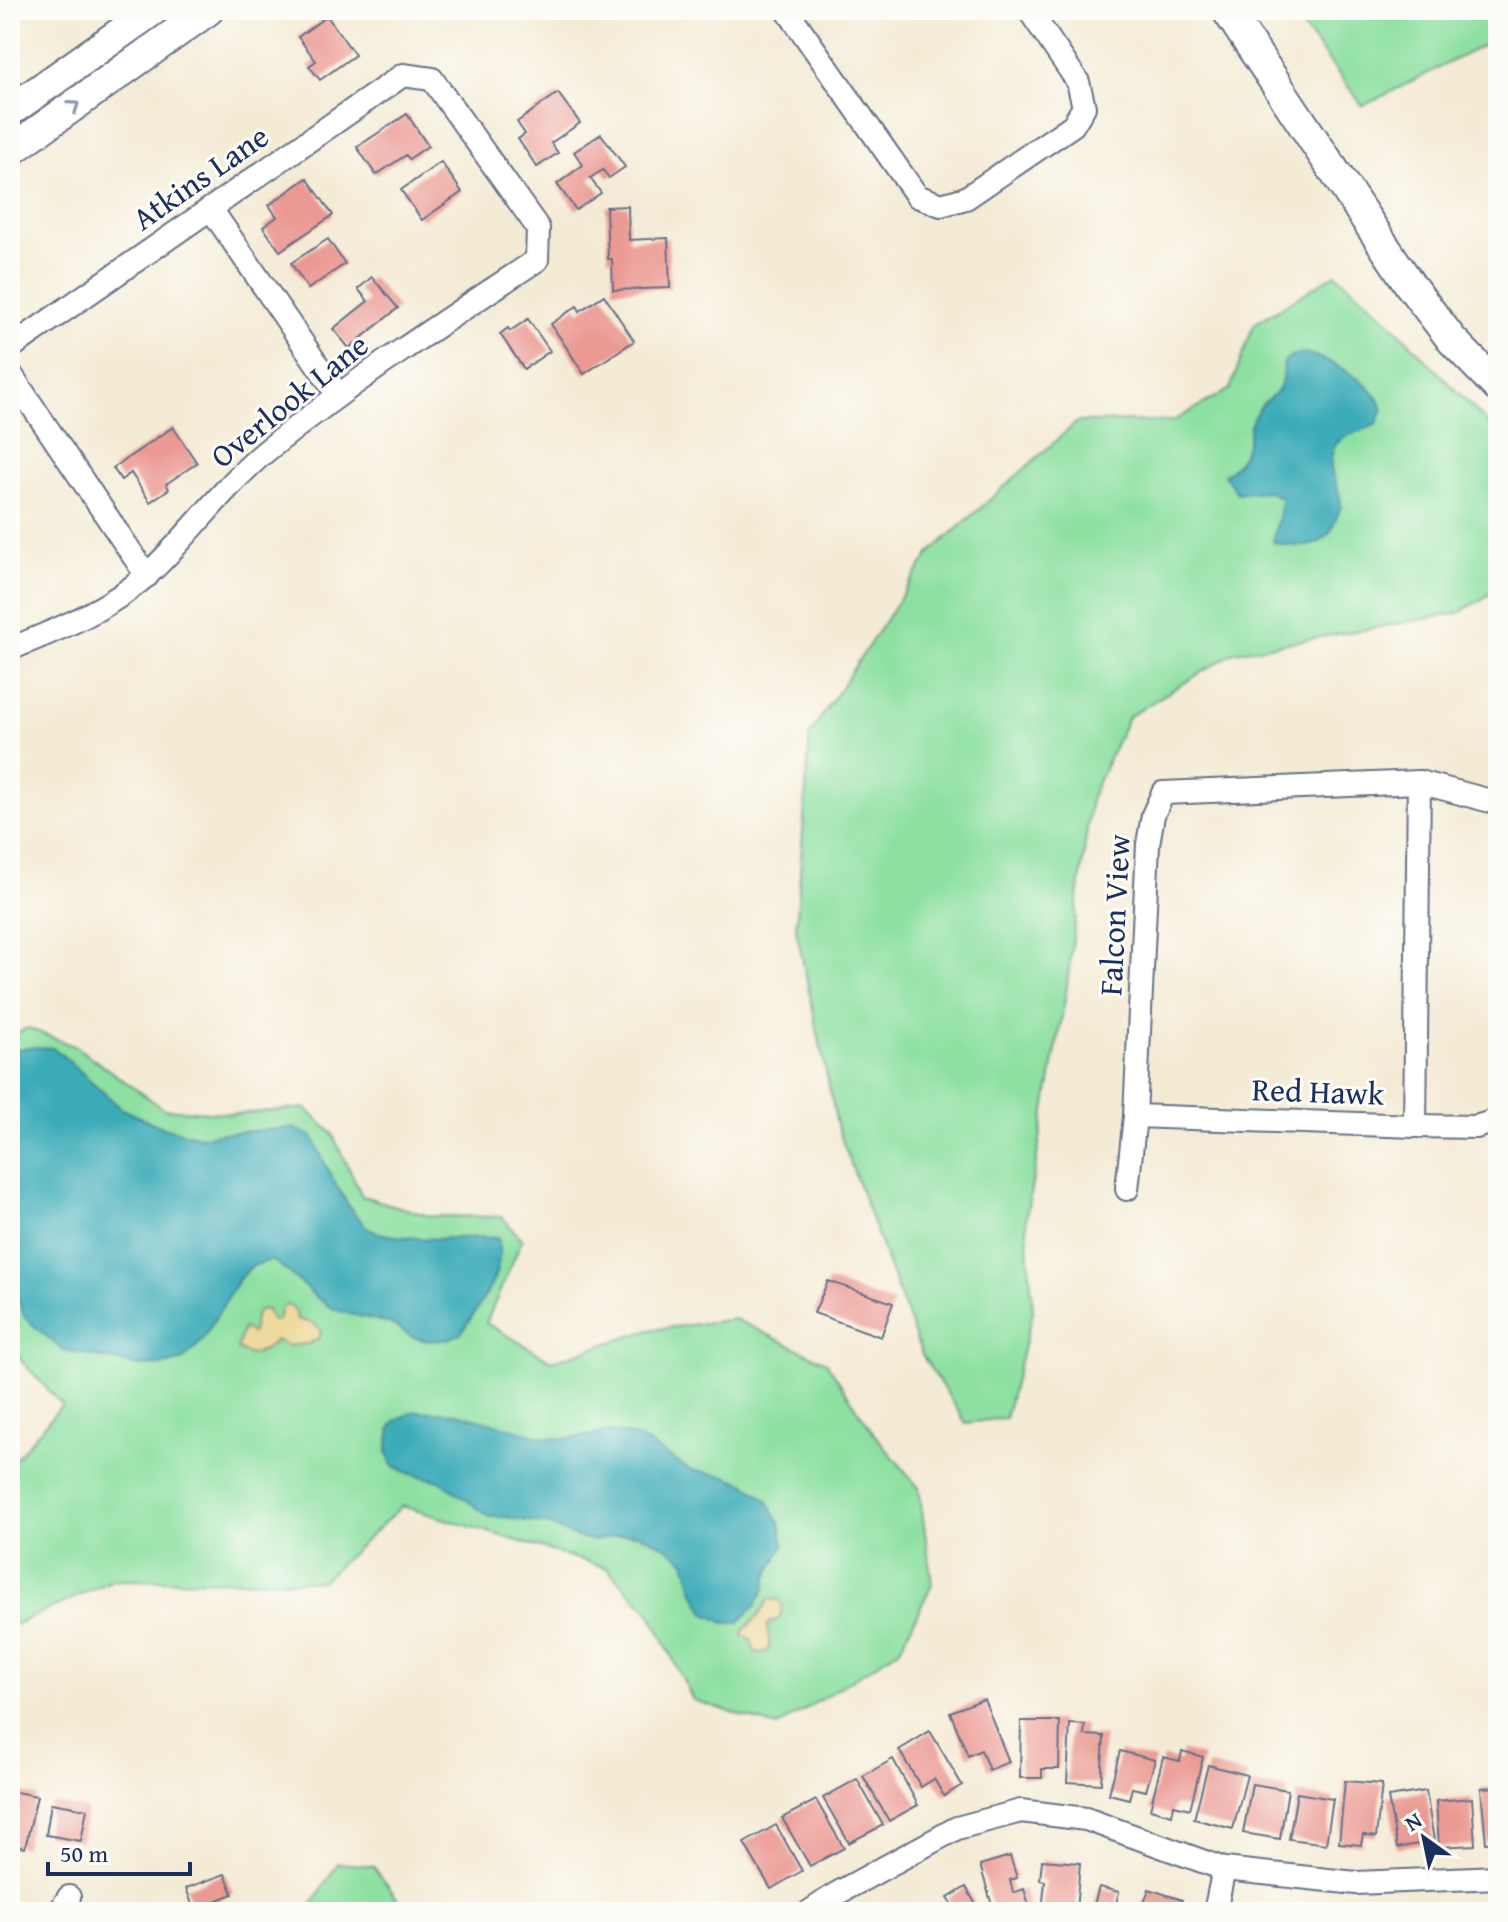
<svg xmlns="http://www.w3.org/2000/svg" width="1508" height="1922" font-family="'Gentium Book Plus',serif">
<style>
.green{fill:#8de0a1;stroke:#548880;stroke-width:2}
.sand{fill:#eeda9e;stroke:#84847e;stroke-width:2}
.water{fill:#3babb8;stroke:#2b6d8b;stroke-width:2}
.building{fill:#eb9993}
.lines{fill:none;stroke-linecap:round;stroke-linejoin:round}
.street-casing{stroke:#677188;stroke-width:26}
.secondary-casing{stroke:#677188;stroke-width:34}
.street{stroke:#fff;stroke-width:22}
.secondary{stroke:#fff;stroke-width:30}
.oneway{stroke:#8d97ae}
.labels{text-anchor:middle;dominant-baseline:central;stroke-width:6;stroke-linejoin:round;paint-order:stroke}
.street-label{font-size:32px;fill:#1b2f5e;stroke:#fdfcf7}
</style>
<rect width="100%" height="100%" fill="#fdfcf7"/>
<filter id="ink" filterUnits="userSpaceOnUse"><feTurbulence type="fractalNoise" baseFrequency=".0125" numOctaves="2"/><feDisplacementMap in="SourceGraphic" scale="16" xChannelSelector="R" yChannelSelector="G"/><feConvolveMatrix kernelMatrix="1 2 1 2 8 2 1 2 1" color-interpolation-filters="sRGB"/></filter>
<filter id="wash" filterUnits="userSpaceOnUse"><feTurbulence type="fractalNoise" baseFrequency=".006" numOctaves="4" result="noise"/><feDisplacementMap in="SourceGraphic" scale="32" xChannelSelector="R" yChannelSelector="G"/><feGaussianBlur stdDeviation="1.8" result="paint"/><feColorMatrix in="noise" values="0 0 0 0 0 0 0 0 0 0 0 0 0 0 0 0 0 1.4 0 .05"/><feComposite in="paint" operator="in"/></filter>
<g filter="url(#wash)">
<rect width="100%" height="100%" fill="#f4ebd5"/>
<g class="green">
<polygon points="1290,10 1498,10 1498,38 1363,106"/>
<polygon points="1336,274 1382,314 1498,434 1498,589 1459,613 1235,652 1128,717 1091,797 1066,993 1026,1218 1033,1312 1005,1418 966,1423 922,1355 838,1129 796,929 810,734 930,553 1077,422 1173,421 1230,389 1254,324"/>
<polygon points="28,1028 76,1047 164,1109 238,1114 305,1108 332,1133 362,1196 430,1216 502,1217 522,1240 486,1323 552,1361 650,1330 735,1319 826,1362 874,1434 919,1488 932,1584 900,1649 777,1727 693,1700 651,1614 607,1568 402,1506 322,1581 113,1580 10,1627 10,1465 62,1405 10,1348 10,1036"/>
<polygon points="338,1863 373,1866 407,1912 307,1912"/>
</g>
<g class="sand">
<polygon points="285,1305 291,1306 296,1312 297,1319 315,1324 321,1332 318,1339 308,1344 287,1346 276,1340 264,1350 250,1355 237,1349 243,1328 252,1333 256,1313 262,1309 267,1310 272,1321 278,1320 281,1308"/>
<path d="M 769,1599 L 779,1600 L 782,1606 L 780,1618 L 768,1624 C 765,1633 772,1640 769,1650 L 762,1653 L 755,1652 L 750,1638 L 743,1636 L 743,1631 L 759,1615 Z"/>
</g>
<g class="water">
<path d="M 1306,353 C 1335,363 1372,380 1383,409 L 1377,424 C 1364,431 1340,434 1334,448 C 1324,471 1341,486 1341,504 C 1341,509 1337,516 1335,521 C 1326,551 1299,549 1273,542 L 1282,498 L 1269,491 L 1237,493 L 1224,475 C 1237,466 1244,456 1248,440 C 1249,433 1249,427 1252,421 C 1255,414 1261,405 1267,400 C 1272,395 1277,394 1280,387 C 1288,368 1273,356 1306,353 Z"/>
<path d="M 36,1047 L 53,1048 L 59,1052 L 122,1109 L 162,1127 L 201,1137 L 222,1133 L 293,1128 L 313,1137 C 322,1159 351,1220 373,1231 C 385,1236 404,1237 417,1238 C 444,1241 471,1235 498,1238 C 506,1275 480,1303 461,1333 C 447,1342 429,1343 413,1337 C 405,1334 399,1327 391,1324 C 372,1317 348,1317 330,1307 C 308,1294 294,1273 271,1260 L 252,1266 L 238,1280 L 202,1341 L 183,1360 L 164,1365 L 138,1366 L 61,1349 L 25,1318 L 10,1281 L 10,1050 Z"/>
<polygon points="415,1411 457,1413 543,1437 566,1439 610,1432 630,1435 648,1443 690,1470 726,1476 746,1484 767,1500 780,1523 784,1545 767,1576 765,1589 755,1606 738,1623 724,1623 705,1613 694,1592 685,1561 663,1545 638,1534 623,1534 593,1541 570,1535 550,1525 504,1517 490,1517 440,1481 408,1473 392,1465 387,1452 391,1427 396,1420"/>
</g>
<g id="blocks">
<g class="building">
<polygon points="327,16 355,55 320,80 309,66 316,61 298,37"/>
<polygon points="558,93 580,123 551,143 558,153 537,167 518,139 525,134 517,122"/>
<polygon points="407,114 428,146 409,159 406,155 376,175 357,147"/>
<polygon points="601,134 625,167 609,178 603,170 590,178 601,193 576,210 557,184 583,165 574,152"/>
<polygon points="441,162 462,192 422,220 401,190"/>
<polygon points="307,178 333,215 280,251 263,227 277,217 269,205"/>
<polygon points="628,206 629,240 668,238 670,288 613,290 612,259 608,259 606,207"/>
<polygon points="328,239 345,264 308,289 291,263"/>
<polygon points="372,277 398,308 349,348 333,329 368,301 358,289"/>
<polygon points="604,295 634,341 584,374 551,324 577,306 580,311"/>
<polygon points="528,319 550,351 524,369 500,334 508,328 510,331"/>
<polygon points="173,427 197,463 166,484 169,489 150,502 131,473 121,480 113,468"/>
<polygon points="828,1281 893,1303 881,1337 814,1313"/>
<polygon points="984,1699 1009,1762 989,1770 981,1750 968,1756 950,1712"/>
<polygon points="1021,1721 1060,1721 1059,1769 1042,1769 1042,1778 1020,1778"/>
<polygon points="1070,1724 1085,1725 1084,1735 1104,1736 1101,1784 1067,1782"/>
<polygon points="930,1731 962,1785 944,1796 934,1779 921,1787 899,1750"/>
<polygon points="1120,1751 1155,1760 1146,1791 1132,1788 1129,1799 1109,1794"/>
<polygon points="1182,1751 1203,1757 1190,1809 1174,1805 1172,1815 1150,1809 1163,1757 1180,1761"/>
<polygon points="893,1759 918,1805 889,1821 863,1776"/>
<polygon points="1208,1765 1247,1775 1233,1829 1194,1819"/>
<polygon points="857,1779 883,1825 849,1843 823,1798"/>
<polygon points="1345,1781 1382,1784 1376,1837 1363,1835 1361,1845 1339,1843"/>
<polygon points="1252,1784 1288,1790 1280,1839 1243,1833"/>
<polygon points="1498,1787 1498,1842 1486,1843 1481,1788"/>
<polygon points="10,1791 37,1796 25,1848 10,1844"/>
<polygon points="1426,1791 1434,1841 1397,1848 1388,1797"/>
<polygon points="1297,1793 1333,1799 1326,1844 1289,1839"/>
<polygon points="1472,1798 1475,1845 1439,1847 1436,1801"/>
<polygon points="816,1800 844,1848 810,1866 782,1818"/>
<polygon points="51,1803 87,1809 81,1841 46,1835"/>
<polygon points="776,1825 802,1871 771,1889 744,1843"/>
<polygon points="1010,1856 1017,1878 1010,1880 1013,1893 1024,1889 1031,1912 994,1912 980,1865"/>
<polygon points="1042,1860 1080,1863 1076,1912 1042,1912 1045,1881 1040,1880"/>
<polygon points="225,1874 233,1894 218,1900 230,1906 232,1912 180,1912 193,1907 186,1888"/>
<polygon points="966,1887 980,1912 957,1912 948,1898"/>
<polygon points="1099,1887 1119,1892 1116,1904 1132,1908 1131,1912 1092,1912"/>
<polygon points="1149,1889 1182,1900 1178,1912 1141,1912"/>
</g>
</g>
</g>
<g filter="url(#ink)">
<use href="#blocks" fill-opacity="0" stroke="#677188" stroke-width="2"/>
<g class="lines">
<g class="street-casing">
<g id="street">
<polyline points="787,10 917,196 941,205 966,198 1073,125 1084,107 1078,82 1029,10"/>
<polyline points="211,209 338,395"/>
<path d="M 10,348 L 403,75 L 432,79 L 538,228 L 537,260 C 444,321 351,382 265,452 C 222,488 189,536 148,574 C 110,609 57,630 10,649"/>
<polyline points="10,373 147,576"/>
<polyline points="1135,1116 1415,1126 1476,1127 1498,1120"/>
<polyline points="1415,1126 1419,782"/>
<polyline points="1127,1189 1135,1116 1148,844 1153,815 1163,793 1419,782 1498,803"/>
<polyline points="59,1912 69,1897"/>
<polyline points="809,1912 836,1894 957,1828 1021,1811 1086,1819 1224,1869 1356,1883 1498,1877"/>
<polyline points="1215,1912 1224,1869"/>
</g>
</g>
<g class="secondary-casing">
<g id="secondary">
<polyline points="1227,10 1410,285 1452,340 1498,387"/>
<polyline points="10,111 153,10"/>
<polyline points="10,151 208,10"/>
</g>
</g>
<use href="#street" class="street"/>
<use href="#secondary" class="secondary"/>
</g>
<defs><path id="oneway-chevron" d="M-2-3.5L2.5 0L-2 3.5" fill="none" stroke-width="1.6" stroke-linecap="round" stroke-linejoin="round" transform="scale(2)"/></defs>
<use class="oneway" href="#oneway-chevron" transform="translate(74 106) rotate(-35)"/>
</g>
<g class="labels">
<g class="street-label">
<text transform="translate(200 177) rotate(-35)">Atkins Lane</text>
<text transform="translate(289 400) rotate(-39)">Overlook Lane</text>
<text transform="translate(1114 915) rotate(-87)">Falcon View</text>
<text transform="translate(1318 1091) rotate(2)">Red Hawk</text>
</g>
</g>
<rect width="1508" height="1922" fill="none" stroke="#fdfcf7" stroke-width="40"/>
<g transform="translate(1424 1838) rotate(327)" stroke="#fdfcf7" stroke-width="6" paint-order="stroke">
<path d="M0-6L14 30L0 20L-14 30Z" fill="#1b2f5e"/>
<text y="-12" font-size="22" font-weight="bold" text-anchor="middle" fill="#1b2f5e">N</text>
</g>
<path d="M48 1862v12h142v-12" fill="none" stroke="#1b2f5e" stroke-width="4"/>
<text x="60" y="1862" font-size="24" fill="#1b2f5e" stroke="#fdfcf7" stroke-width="6" paint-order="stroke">50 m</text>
</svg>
